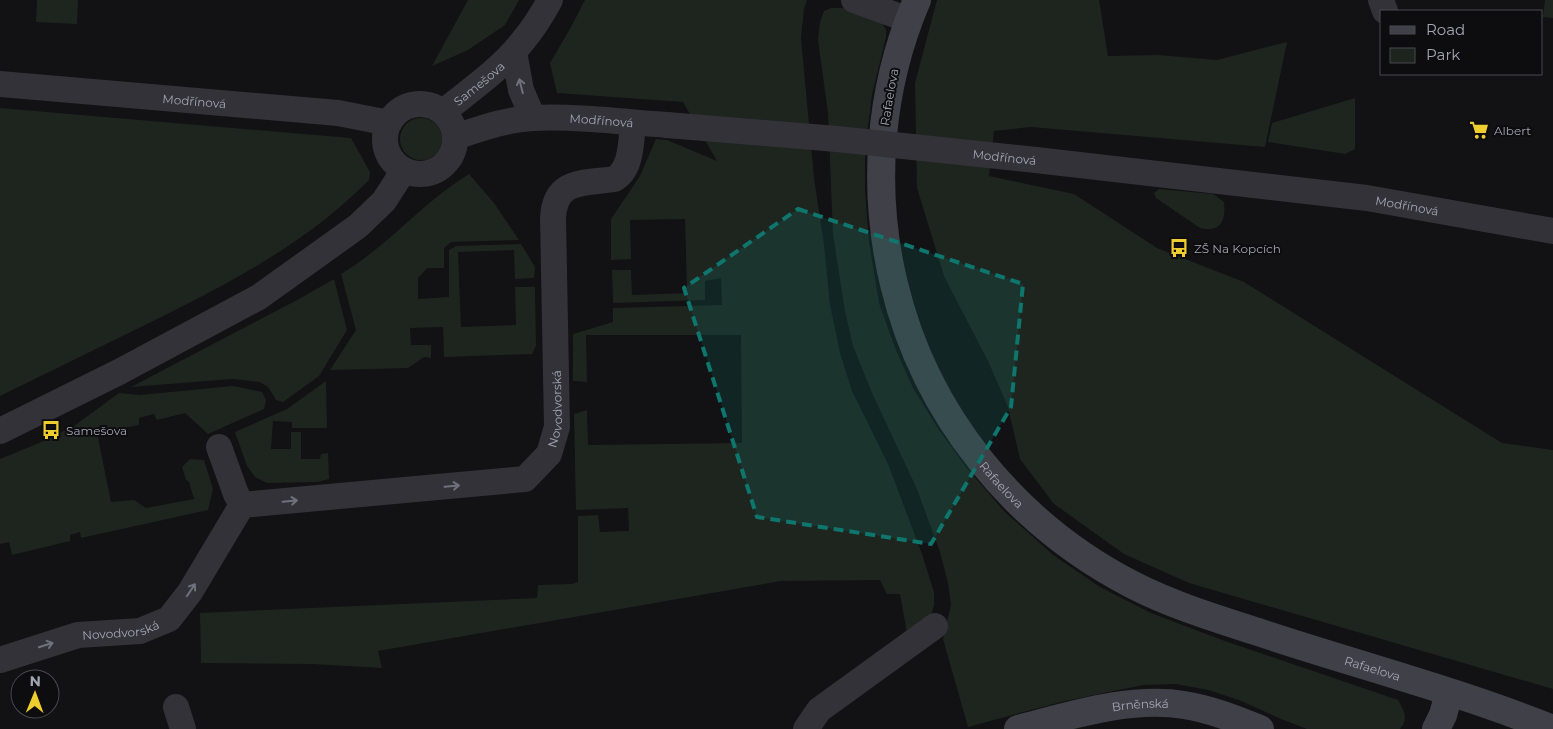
<svg xmlns="http://www.w3.org/2000/svg" width="1553" height="729" font-family="Montserrat,sans-serif">
<style>
.green{fill:#1e251f}
.lines{fill:none;stroke-linecap:round;stroke-linejoin:round}
.street{stroke:#323238;stroke-width:26}
.secondary{stroke:#404148;stroke-width:28}
.street-bridge{stroke:#323238;stroke-width:26}
.oneway{stroke:#70717c}
.marked{fill:#0f766e;fill-opacity:0.2;stroke:#0f766e;stroke-width:4;stroke-dasharray:10 6;stroke-linejoin:round}
.labels{text-anchor:middle;dominant-baseline:central;stroke-width:4;stroke-linejoin:round;paint-order:stroke}
.street-label{font-size:12px;fill:#a3a5b3;stroke:#0d0c0e}
.poi-label{font-size:12px;fill:#a3a5b3;stroke:#0d0c0e;text-anchor:start}
</style>
<rect width="100%" height="100%" fill="#121113"/>
<g class="green">
<polygon points="37,0 78,0 77,24 36,22"/>
<polygon points="468,0 519,0 505,25 468,50 432,66"/>
<polygon points="585,0 807,0 804,9 801,38 814,178 824,245 830,305 840,353 852,391 888,464 922,554 934,592 934,605 931,615 908,639 900,594 887,594 880,580 781,581 378,651 382,668 312,664 201,663 200,613 537,598 538,585 572,584 578,582 578,516 598,515 600,532 629,531 628,508 576,510 574,414 587,410 588,445 742,443 741,335 586,335 587,382 573,381 573,334 613,322 613,308 722,305 721,278 705,281 705,300 613,303 612,270 631,270 632,295 687,293 685,219 630,220 631,259 611,260 611,219 640,176 656,139 667,140 717,161 683,102 557,93 550,63 571,27"/>
<polygon points="937,0 1099,0 1108,56 1158,55 1217,60 1287,42 1265,147 1031,127 994,131 989,176 1074,194 1157,248 1244,282 1502,443 1553,450 1553,689 1189,583 1124,554 1054,504 1020,459 1008,407 989,363 944,276 917,188 915,83"/>
<polygon points="1545,0 1553,0 1553,18 1543,17"/>
<path d="M 831,8 L 843,8 L 881,21 L 886,30 L 886,37 L 872,95 L 865,151 L 865,191 L 869,242 L 879,303 L 895,348 L 913,388 L 937,427 L 966,467 L 1004,511 L 1053,555 L 1100,587 L 1151,613 L 1222,640 L 1398,700 C 1404,710 1409,719 1400,729 L 1307,729 L 1281,719 L 1239,700 L 1208,690 L 1176,684 L 1144,685 L 1113,691 L 1061,702 L 968,727 L 943,639 L 951,605 L 948,583 L 940,552 L 917,489 L 873,395 L 853,346 L 845,311 L 833,234 L 828,113 L 818,40 L 820,22 L 824,11 Z"/>
<polygon points="1355,98 1355,149 1345,154 1268,142 1272,123"/>
<path d="M 0,108 L 351,138 L 370,172 L 369,180 C 306,244 226,285 147,324 C 98,348 49,372 0,396 Z"/>
<circle cx="421" cy="139" r="21"/>
<path d="M 469,174 L 494,203 L 519,240 L 451,242 L 444,248 L 444,268 L 427,268 L 418,278 L 418,299 L 449,297 L 449,250 L 456,246 L 521,244 L 535,267 L 534,278 L 515,279 L 514,250 L 458,252 L 461,327 L 516,325 L 515,287 L 535,287 L 536,346 L 532,354 L 444,357 L 443,327 L 410,328 L 411,345 L 431,345 L 431,358 L 424,357 L 408,368 L 330,370 L 356,330 L 341,274 C 388,246 423,202 469,174 Z"/>
<path d="M 1159,189 L 1213,194 L 1224,202 C 1226,220 1221,233 1200,228 L 1156,198 L 1154,193 Z"/>
<polygon points="334,279 347,330 319,376 283,402 276,400 268,387 260,382 232,379 131,387 299,299"/>
<polygon points="326,381 327,428 292,428 292,422 273,421 271,449 291,449 291,432 301,432 301,459 320,459 321,454 328,453 329,479 318,482 267,483 255,477 247,466 235,432 287,409"/>
<polygon points="233,386 262,392 266,400 264,409 208,434 185,413 157,420 154,414 139,418 139,425 97,433 111,502 134,500 146,508 194,499 189,482 186,480 182,467 190,459 204,460 213,489 208,510 81,538 80,532 70,535 70,541 12,555 9,542 0,544 0,459 39,443 74,426 119,393 140,395"/>
</g>
<g class="lines">
<g class="street">
<polyline points="854,0 909,20"/>
<polyline points="1381,0 1385,11"/>
<polyline points="514,52 521,90 533,118"/>
<path id="s1" d="M 0,84 L 338,113 L 389,123"/>
<circle cx="420" cy="139" r="35"/>
<path id="s2" d="M 443,112 C 469,91 501,69 522,42 C 533,29 542,15 550,0"/>
<path id="s3" d="M 455,137 C 480,129 507,119 533,118 C 578,116 623,122 667,125"/>
<path id="s4" d="M 1036,160 L 1367,198 L 1553,231"/>
<polyline points="0,431 119,372 259,297 358,226 384,201 404,170"/>
<polyline points="219,447 236,494 242,505"/>
<path id="s5" d="M 242,505 L 525,479 L 549,454 L 557,427 L 553,218 C 555,178 584,184 614,179 C 632,170 631,140 633,123"/>
<path id="s6" d="M 0,660 L 78,635 L 140,631 L 169,619 L 190,592 L 242,505"/>
<polyline points="176,707 183,729"/>
<polyline points="806,729 819,710 935,626"/>
</g>
<g class="secondary">
<path id="s7" d="M 917,0 C 879,89 871,189 894,284 C 925,414 1014,524 1133,585 C 1174,606 1218,619 1261,633 C 1358,665 1458,691 1553,729"/>
<path id="s8" d="M 1018,729 C 1069,716 1130,696 1184,705 C 1210,709 1235,719 1260,729"/>
<polyline points="1436,729 1443,715 1449,693"/>
</g>
<path class="street-bridge" id="s9" d="M 667,125 L 837,139 L 1036,160"/>
</g>
<defs><path id="oneway-shaft" d="M-6 0H5M1.5-3L5.5 0L1.5 3" fill="none" stroke-width="1.6" stroke-linecap="round" stroke-linejoin="round" transform="scale(1.25)"/></defs>
<g class="oneway">
<use href="#oneway-shaft" transform="translate(521 86) rotate(-104)"/>
<use href="#oneway-shaft" transform="translate(452 486) rotate(-5)"/>
<use href="#oneway-shaft" transform="translate(290 501) rotate(-5)"/>
<use href="#oneway-shaft" transform="translate(191 590) rotate(-56)"/>
<use href="#oneway-shaft" transform="translate(46 645) rotate(-18)"/>
</g>
<path class="marked" d="M 798,209 L 1023,284 L 1011,407 L 931,544 L 757,517 L 684,288 Z"/>
<defs>
<g id="supermarket-bare" transform="scale(1.5)"><path d="M-6-5.5h2.5l.6 2H6L4.5 2H-2.5L-4.4-4H-6ZM-1.5 3.2a1.3 1.3 0 1 0 .1 0ZM3 3.2a1.3 1.3 0 1 0 .1 0Z" fill="#eecd2e" stroke="#0d0c0e" stroke-width="2.5" paint-order="stroke"/></g>
<g id="bus-bare" transform="scale(1.5)"><path d="M-5-6H5V4H4V6H2V4H-2V6H-4V4H-5ZM-3.5-4V0h7V-4ZM-3.5 1.2v1.5H-2V1.2ZM2 1.2v1.5H3.5V1.2Z" fill="#eecd2e" stroke="#0d0c0e" stroke-width="2.5" paint-order="stroke"/></g>
</defs>
<g fill-rule="evenodd">
<use href="#supermarket-bare" x="1479" y="130"/>
<use href="#bus-bare" x="1179" y="248"/>
<use href="#bus-bare" x="51" y="430"/>
</g>
<g class="labels">
<g class="street-label">
<text stroke="none"><textPath href="#s2" startOffset="46">Samešova</textPath></text>
<text transform="translate(889 97) rotate(-80)">Rafaelova</text>
<text stroke="none"><textPath href="#s1" startOffset="195">Modřínová</textPath></text>
<text stroke="none"><textPath href="#s3" startOffset="149">Modřínová</textPath></text>
<text stroke="none"><textPath href="#s9" startOffset="339">Modřínová</textPath></text>
<text stroke="none"><textPath href="#s4" startOffset="374">Modřínová</textPath></text>
<text stroke="none"><textPath href="#s5" startOffset="365">Novodvorská</textPath></text>
<text stroke="none"><textPath href="#s7" startOffset="520">Rafaelova</textPath></text>
<text stroke="none"><textPath href="#s6" startOffset="125">Novodvorská</textPath></text>
<text stroke="none"><textPath href="#s7" startOffset="940">Rafaelova</textPath></text>
<text stroke="none"><textPath href="#s8" startOffset="125">Brněnská</textPath></text>
</g>
<g class="poi-label">
<text x="1494" y="130">Albert</text>
<text x="1194" y="248">ZŠ Na Kopcích</text>
<text x="66" y="430">Samešova</text>
</g>
</g>
<rect x="1380" y="10" width="162" height="65" fill="#0d0c0e" stroke="#494950"/>
<rect x="1390" y="26" width="25" height="8" fill="#404148" stroke="#494950"/>
<text x="1426" y="35" font-size="15" fill="#a3a5b3">Road</text>
<rect x="1390" y="48" width="25" height="15" fill="#1e251f" stroke="#494950"/>
<text x="1426" y="60" font-size="15" fill="#a3a5b3">Park</text>
<g transform="translate(35 694) rotate(1)"><circle r="24" fill="#0d0c0e" stroke="#494950"/>
<path d="M0-4L9 19L0 12L-9 19Z" fill="#eecd2e"/>
<text y="-8" font-size="14" font-weight="bold" text-anchor="middle" fill="#a3a5b3">N</text>
</g>
</svg>
